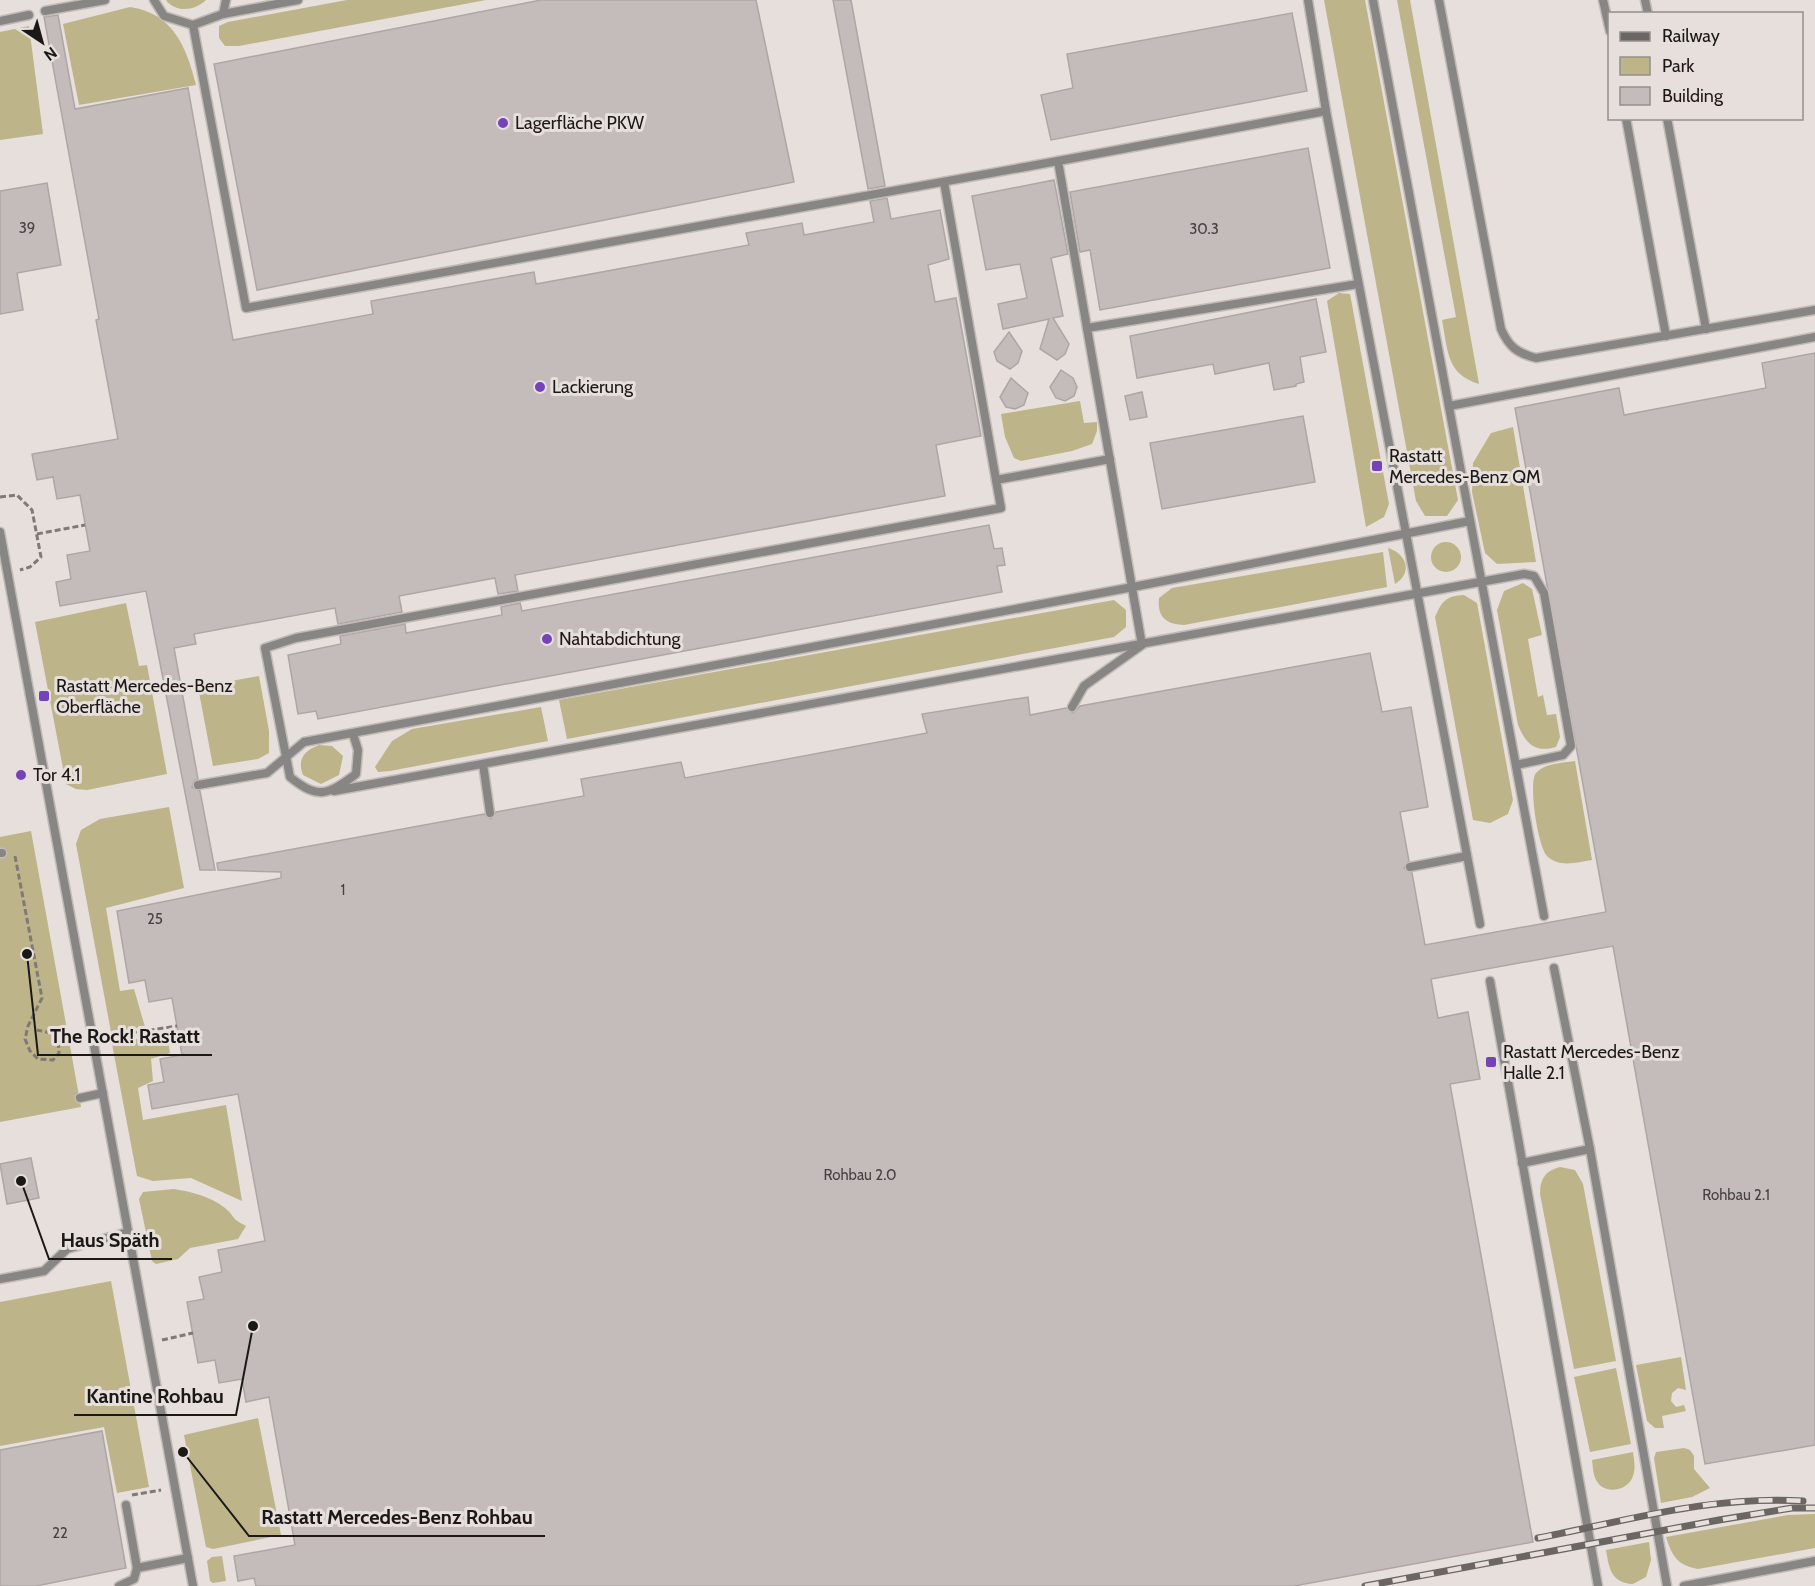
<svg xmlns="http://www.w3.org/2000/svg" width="1815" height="1586" font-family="Cabin,sans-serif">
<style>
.green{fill:#beb489}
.building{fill:#c4bcbb;stroke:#aea6a5;stroke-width:1.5}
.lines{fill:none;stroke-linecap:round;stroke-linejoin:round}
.service-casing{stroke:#c1bbb8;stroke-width:11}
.path{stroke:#7f7a78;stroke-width:3;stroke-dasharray:6 3;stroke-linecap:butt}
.service{stroke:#888684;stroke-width:8}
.rail-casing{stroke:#6a6664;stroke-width:7}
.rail{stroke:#e6dfdb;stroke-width:4.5;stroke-dasharray:14;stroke-linecap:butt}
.poi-dot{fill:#7443ba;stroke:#e6dfdb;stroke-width:2}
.labels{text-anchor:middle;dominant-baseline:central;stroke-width:6;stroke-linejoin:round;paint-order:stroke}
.number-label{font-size:15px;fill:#454241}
.poi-label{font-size:18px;fill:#1b1918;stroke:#e6dfdb;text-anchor:start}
.leader{fill:none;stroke:#1b1918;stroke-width:2}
.callout-dot{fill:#1b1918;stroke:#e6dfdb;stroke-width:2}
.callout-label{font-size:20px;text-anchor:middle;font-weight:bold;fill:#1b1918;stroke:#e6dfdb;stroke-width:6;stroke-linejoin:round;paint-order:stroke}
</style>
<rect width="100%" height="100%" fill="#e6dfdb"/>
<g class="green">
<path d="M 166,0 L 206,0 C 195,11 175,13 166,0 Z"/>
<polygon points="347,0 486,0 239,46 225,46 219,38 219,26 228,22"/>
<polygon points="1324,0 1365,0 1458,500 1447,516 1425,516 1416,501"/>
<path d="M 1397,0 L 1410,0 L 1479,384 C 1446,374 1448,350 1442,320 L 1456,317 Z"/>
<path d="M 130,7 C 174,14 186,47 196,85 L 79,105 L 63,24 Z"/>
<polygon points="29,26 43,134 0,140 0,32"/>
<polygon points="1339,293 1350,294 1389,504 1384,517 1366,527 1327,301"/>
<polygon points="1080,401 1084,423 1097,422 1097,431 1092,444 1072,451 1021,461 1014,458 1005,437 1001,414"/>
<polygon points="1513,427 1536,562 1497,564 1485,553 1472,492 1473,463 1491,433"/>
<circle cx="1446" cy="557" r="15"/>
<path d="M 1388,548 C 1407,554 1413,573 1395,584 Z"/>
<path d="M 1383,552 L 1387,587 L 1184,625 C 1166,624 1157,617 1159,598 L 1172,588 Z"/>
<path d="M 1523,583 L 1532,589 L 1542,635 L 1528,639 L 1538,697 L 1543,695 L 1547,715 L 1556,714 L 1560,737 L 1556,747 C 1535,753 1526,744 1518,725 L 1497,610 L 1504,591 Z"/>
<path d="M 1464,595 L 1477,603 L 1513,800 L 1508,814 L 1490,823 L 1473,820 L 1435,617 C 1442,601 1446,596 1464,595 Z"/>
<polygon points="1114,600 1126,610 1126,627 1114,637 567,739 559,700"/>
<polygon points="126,603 139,666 147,665 167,774 87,790 76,789 66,784 35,622"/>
<polygon points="259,676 269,731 269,753 258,759 213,766 198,687"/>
<polygon points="541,707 548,741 390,771 378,772 375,767 392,741 412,729"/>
<path d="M 319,745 L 332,746 L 343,756 L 339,775 L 321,784 L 303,775 C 297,759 304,751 319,745 Z"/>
<path d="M 1575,761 L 1592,860 C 1577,862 1561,868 1548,857 C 1538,849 1528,783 1536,773 C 1545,763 1562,763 1575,761 Z"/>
<polygon points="169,807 184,888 106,908 120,991 134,989 145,1027 111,1032 76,844 81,830 100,819"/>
<polygon points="31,831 81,1107 0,1122 0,837"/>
<polygon points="167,1033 170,1053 151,1059 153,1081 138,1088 143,1120 226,1105 242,1201 191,1178 153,1181 137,1176 112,1044"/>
<path d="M 1560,1167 L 1575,1170 L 1583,1184 L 1616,1361 L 1574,1369 L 1540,1194 C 1540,1179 1545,1171 1560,1167 Z"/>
<path d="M 174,1189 C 192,1192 210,1196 225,1208 C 235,1216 230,1218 246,1226 L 238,1239 L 190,1248 L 178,1259 L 156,1264 L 152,1261 L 139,1199 L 143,1192 Z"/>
<polygon points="111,1281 149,1487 117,1493 104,1427 0,1446 0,1302"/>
<polygon points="1681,1357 1686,1390 1678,1388 1672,1393 1671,1401 1676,1407 1684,1405 1686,1411 1662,1416 1664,1428 1655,1428 1647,1421 1636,1365"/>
<polygon points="1616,1368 1631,1444 1590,1452 1574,1377"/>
<polygon points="258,1418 281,1535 213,1549 206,1547 184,1435"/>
<polygon points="1684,1448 1690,1450 1694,1456 1694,1469 1710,1488 1692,1497 1661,1503 1654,1458 1656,1452"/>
<path d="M 1633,1452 C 1634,1460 1636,1468 1633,1476 C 1629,1490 1607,1495 1598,1483 C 1593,1477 1593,1467 1592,1460 Z"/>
<path d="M 1815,1514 L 1815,1548 L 1698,1569 C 1677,1565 1672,1556 1666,1537 L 1788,1515 Z"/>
<path d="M 1649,1542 L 1651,1560 L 1646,1577 L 1633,1584 C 1611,1583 1609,1568 1606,1550 Z"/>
<polygon points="222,1556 226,1581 213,1583 210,1581 207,1561 212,1557"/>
</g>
<g class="building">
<polygon points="541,0 756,0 794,182 257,290 214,64"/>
<polygon points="833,0 851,0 885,186 868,189"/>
<polygon points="1292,13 1307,91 1051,140 1041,95 1073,88 1067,54"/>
<polygon points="58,15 75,109 188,88 233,340 373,314 371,301 534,272 536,284 749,245 746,233 802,223 804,235 874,222 870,201 887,198 891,219 940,210 949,259 928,265 935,302 956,298 981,436 936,445 945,496 515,575 518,591 498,594 495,578 399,596 402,612 338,624 335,608 194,634 196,644 174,648 198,779 194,781 192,787 200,791 215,870 200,870 146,591 60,606 56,582 71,579 67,555 90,551 80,495 57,499 53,477 37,480 32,454 118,439 96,320 99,319 44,17"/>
<polygon points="1308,148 1330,268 1100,310 1090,250 1080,252 1070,192"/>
<polygon points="1054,180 1068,254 1051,258 1063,316 1053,318 1069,344 1065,354 1057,360 1040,349 1049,319 1003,329 998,304 1027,298 1020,264 986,270 972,196"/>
<polygon points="47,183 61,265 17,273 23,310 0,314 0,191"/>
<polygon points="1316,299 1326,352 1300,357 1304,382 1296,384 1296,386 1274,390 1269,363 1215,374 1213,364 1137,378 1130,336"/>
<polygon points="1009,332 1022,351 1018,363 1010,369 997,361 994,352"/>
<polygon points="1815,353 1815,1445 1705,1464 1613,946 1431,979 1438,1018 1468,1012 1480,1079 1450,1084 1533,1542 1294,1586 256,1586 254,1578 238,1581 234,1556 295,1545 269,1397 246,1402 242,1379 219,1383 215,1360 198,1363 187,1302 204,1299 199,1277 222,1272 218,1250 265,1241 238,1094 152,1109 148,1085 164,1082 160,1059 182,1055 172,998 149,1002 145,980 129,983 117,911 281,878 281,872 218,870 217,863 484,814 491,819 496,812 584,796 581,779 681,762 685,778 927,733 922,714 1028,697 1030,715 1066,708 1073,713 1080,706 1370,653 1382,712 1411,707 1428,807 1400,812 1409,861 1404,868 1412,873 1425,945 1606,912 1515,408 1619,388 1624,415 1766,388 1762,363"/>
<polygon points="1061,370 1073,378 1077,387 1074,396 1065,401 1056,398 1050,387"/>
<polygon points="1011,378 1028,393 1024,405 1015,409 1006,407 1000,397"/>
<polygon points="1142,392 1147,417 1130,420 1125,396"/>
<polygon points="1303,416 1315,482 1162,509 1150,443"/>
<polygon points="989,525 994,549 1002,548 1005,565 997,566 1002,592 318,719 316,711 298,714 288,655 341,644 340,636 405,624 406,633 502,615 501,607 520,603 522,611"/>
<polygon points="31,1158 39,1198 7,1204 0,1164"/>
<polygon points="102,1431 126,1568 36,1586 0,1586 0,1450"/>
</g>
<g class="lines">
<g class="service-casing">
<g id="service">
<polyline points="154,0 164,16 193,25 223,14 298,0"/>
<polyline points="1308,0 1326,111 1480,924"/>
<polyline points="1373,0 1544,916"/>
<path d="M 1439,0 L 1501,329 C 1509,347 1517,353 1536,358 L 1815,310"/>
<polyline points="1603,0 1610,31"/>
<polyline points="1645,0 1648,14"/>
<polyline points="45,11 105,0"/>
<polyline points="223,14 226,0"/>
<polyline points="0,21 29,15"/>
<polyline points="193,25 246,308 1058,161"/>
<polyline points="1626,118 1666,336"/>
<polyline points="1667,118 1706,329"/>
<polyline points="944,182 996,480"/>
<polyline points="1087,328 1358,284"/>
<polyline points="1449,406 1815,337"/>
<polyline points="0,532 193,1586"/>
<polyline points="1072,707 1084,686 1142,645 1058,161 1326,111"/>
<path d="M 353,734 L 358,750 L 356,774 C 328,795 318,800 290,777 L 265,648 L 296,638 L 1001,508 L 996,480 L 1110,459"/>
<polyline points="483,764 490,813"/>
<polyline points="198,785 267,773 304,742 1133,587 1470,521"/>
<polyline points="334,791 1524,574 1534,576 1544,593 1571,746 1563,755 1516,765"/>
<polyline points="0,853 2,853"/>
<polyline points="1410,867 1467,856"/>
<polyline points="1554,968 1590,1149 1667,1586"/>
<polyline points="1490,981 1598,1586"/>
<polyline points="80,1098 103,1093"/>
<polyline points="1522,1163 1590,1149"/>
<polyline points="0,1279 44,1271 67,1249 128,1232"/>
<polyline points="126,1505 137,1568 188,1558"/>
<polyline points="119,1586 134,1579 137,1568"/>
<polyline points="1684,1586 1815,1561"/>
</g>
</g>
<g class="path">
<polyline points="0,497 17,495 32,510 41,557 30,567 20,570"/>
<polyline points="37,534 85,525"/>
<polyline points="15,856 42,998 28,1026 25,1039 30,1051 38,1059 53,1060 59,1053 58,1039 51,1033 37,1030"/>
<polyline points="104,1037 177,1026"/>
<polyline points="162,1340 193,1333"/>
<polyline points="132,1495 161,1490"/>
</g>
<use href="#service" class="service"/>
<g class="rail-casing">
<g id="rail">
<path d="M 1538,1538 C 1626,1521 1712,1495 1803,1501"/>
<polyline points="1365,1586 1719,1520 1792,1508 1815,1508"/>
</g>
</g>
<use href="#rail" class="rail"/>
</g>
<g class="poi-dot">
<circle cx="503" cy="123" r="6"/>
<circle cx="540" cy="387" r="6"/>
<rect x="1371" y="460" width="12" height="12" rx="3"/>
<circle cx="547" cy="639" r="6"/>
<rect x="38" y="690" width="12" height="12" rx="3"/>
<circle cx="21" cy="775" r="6"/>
<rect x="1485" y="1056" width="12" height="12" rx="3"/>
</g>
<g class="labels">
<g class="number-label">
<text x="27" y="228">39</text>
<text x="1204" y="229">30.3</text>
<text x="343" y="890">1</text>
<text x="155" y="919">25</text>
<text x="860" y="1175">Rohbau 2.0</text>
<text x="1736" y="1195">Rohbau 2.1</text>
<text x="60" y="1533">22</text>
</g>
<g class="poi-label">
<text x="515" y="123">Lagerfläche PKW</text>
<text x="552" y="387">Lackierung</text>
<text x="1389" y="456">Rastatt<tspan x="1389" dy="21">Mercedes-Benz QM</tspan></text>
<text x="559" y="639">Nahtabdichtung</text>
<text x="56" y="686">Rastatt Mercedes-Benz<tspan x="56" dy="21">Oberfläche</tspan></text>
<text x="33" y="775">Tor 4.1</text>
<text x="1503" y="1052">Rastatt Mercedes-Benz<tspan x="1503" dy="21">Halle 2.1</tspan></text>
</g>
</g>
<path class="leader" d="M27 954L38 1055H212M21 1181L49 1259H172M253 1326L236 1415H74M183 1452L249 1536H545"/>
<g class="callout-dot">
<circle cx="27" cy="954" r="6"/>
<circle cx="21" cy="1181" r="6"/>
<circle cx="253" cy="1326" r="6"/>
<circle cx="183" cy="1452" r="6"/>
</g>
<g class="callout-label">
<text x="125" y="1043">The Rock! Rastatt</text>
<text x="110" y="1247">Haus Späth</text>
<text x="155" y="1403">Kantine Rohbau</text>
<text x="397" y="1524">Rastatt Mercedes-Benz Rohbau</text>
</g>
<rect x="1608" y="12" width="195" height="108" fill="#e6dfdb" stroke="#95908d" stroke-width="1.5"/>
<rect x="1620" y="32" width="30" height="9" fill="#6a6664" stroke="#95908d" stroke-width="1.5"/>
<text x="1662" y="42" font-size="18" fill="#1b1918">Railway</text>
<rect x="1620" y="57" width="30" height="18" fill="#beb489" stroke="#95908d" stroke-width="1.5"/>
<text x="1662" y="72" font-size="18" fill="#1b1918">Park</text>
<rect x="1620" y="87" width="30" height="18" fill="#c4bcbb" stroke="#95908d" stroke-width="1.5"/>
<text x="1662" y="102" font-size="18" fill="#1b1918">Building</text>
<g transform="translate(42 42) rotate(144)" stroke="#e6dfdb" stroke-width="4.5" paint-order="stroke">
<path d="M0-4.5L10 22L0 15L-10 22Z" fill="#1b1918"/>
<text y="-9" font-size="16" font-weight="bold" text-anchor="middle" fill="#1b1918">N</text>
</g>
</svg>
